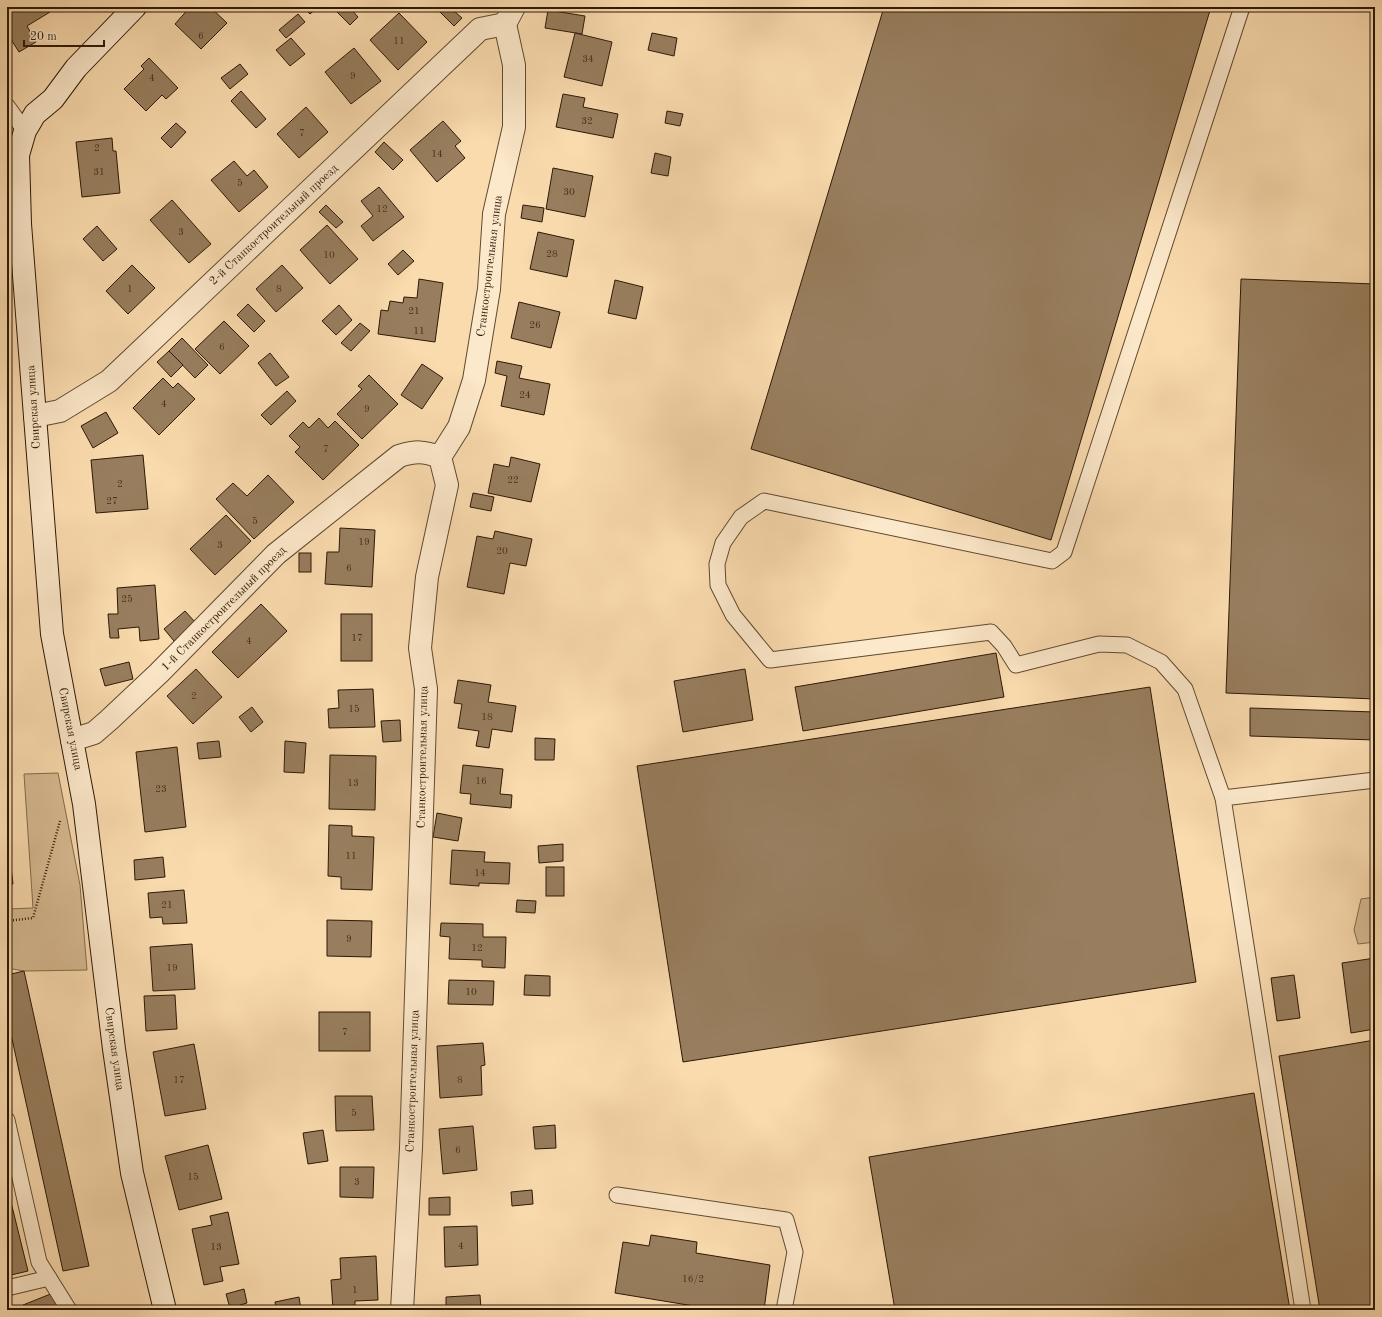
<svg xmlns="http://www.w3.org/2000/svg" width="1382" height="1317" font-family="'Old Standard TT',serif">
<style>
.green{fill:#d7ba92;stroke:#826a4c}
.building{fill:#987e5e;stroke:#2d1907}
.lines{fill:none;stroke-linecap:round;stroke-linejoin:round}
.lane-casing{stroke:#604a31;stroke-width:17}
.street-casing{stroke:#604a31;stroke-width:24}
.secondary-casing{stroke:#2d1907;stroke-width:24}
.path{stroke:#2d1907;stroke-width:2.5;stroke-dasharray:1 2;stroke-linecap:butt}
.lane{stroke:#fce8ca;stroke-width:15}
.street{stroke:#fce8ca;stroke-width:22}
.secondary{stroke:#fce8ca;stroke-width:22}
.labels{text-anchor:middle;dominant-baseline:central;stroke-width:3.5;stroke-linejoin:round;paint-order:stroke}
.number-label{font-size:10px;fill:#48321d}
.street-label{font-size:12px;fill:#2d1907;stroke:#fce8ca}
</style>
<rect width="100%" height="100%" fill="#fadbae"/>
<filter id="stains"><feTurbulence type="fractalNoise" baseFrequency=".005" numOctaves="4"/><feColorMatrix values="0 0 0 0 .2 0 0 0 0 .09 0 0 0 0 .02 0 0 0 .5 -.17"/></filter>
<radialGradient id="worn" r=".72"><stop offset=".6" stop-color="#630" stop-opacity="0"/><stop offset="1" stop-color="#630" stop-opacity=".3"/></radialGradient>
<g class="green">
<polygon points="58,773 80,885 87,970 24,971 7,968 7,909 33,908 24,774"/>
<polygon points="1375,897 1375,942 1358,944 1354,930 1361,899"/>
</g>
<g class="building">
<polygon points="7,7 47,7 50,12 27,26 36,42 19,52 7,33"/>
<polygon points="190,7 210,7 227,23 201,49 175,24"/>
<polygon points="303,7 318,7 310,14"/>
<polygon points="334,7 349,7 358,17 350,25 333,8"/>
<polygon points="443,7 456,7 453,10 462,18 454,26 439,11"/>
<polygon points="884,7 1211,7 1051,540 751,449"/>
<polygon points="548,10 585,16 582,34 545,28"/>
<polygon points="399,13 427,42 398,70 370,40"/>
<polygon points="298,14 305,22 286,38 279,30"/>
<polygon points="575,33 612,42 602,86 564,77"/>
<polygon points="652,33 677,38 674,56 648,50"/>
<polygon points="291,38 305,54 290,66 276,50"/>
<polygon points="354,48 381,81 351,104 325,72"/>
<polygon points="149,58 178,88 166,99 162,95 146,111 124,89 144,69 141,66"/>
<polygon points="240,64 248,74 230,89 221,78"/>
<polygon points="241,91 266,119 256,128 231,101"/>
<polygon points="563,94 585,98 583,107 618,114 613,138 556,127"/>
<polygon points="306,107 328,132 299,158 277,134"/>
<polygon points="667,111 683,114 680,126 665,123"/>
<polygon points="443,121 461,141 455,146 465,158 437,182 410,150"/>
<polygon points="176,123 186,132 171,148 161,138"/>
<polygon points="112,138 113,151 116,151 120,193 82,197 76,142"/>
<polygon points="384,142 403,160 393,170 375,152"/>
<polygon points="655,153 671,157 668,176 651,173"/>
<polygon points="234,161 247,176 254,170 268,187 239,212 211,180"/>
<polygon points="553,168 593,176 585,217 546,209"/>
<polygon points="379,187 404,217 373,241 361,226 373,216 361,201"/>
<polygon points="172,200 211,244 189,263 150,220"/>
<polygon points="326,205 343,222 336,228 319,212"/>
<polygon points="523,205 544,208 542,222 521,218"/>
<polygon points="327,225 358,259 330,284 300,250"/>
<polygon points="97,226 117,249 103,261 83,239"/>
<polygon points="538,232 574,240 567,277 530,269"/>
<polygon points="403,250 414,261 398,275 388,264"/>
<polygon points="132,265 155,288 128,314 106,291"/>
<polygon points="282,265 303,288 276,312 256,289"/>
<polygon points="419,279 443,283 435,342 378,334 381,310 388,311 390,301 403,303 404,297 417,298"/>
<polygon points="1241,279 1375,284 1375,699 1226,693"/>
<polygon points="615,280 643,287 636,319 608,313"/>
<polygon points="519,302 560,312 551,348 511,338"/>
<polygon points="248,304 265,321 254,332 237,315"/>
<polygon points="339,305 352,320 336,335 322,321"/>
<polygon points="224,321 249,346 220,374 195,349"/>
<polygon points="360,323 370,331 351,351 341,343"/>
<polygon points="182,338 208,365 195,378 169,351"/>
<polygon points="169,351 183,365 171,377 157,362"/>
<polygon points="270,353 289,377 276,386 258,363"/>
<polygon points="497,361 522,366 519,378 550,384 544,415 501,406 507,376 495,373"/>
<polygon points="422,364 443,378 422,409 401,395"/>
<polygon points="369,375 398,404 362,439 337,414 362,389 358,386"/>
<polygon points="163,378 173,388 178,383 195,399 159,435 133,408"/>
<polygon points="287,391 296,401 271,425 261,415"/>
<polygon points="106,412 118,433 93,448 81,426"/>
<polygon points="319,418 328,428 335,421 359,445 323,480 295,452 300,447 289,436 303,422 309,428"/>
<polygon points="143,455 148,509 96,513 91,460"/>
<polygon points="511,457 540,464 531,502 488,493 494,464 509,467"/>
<polygon points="268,475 294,502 254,539 216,499 233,483 247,496"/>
<polygon points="473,493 494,497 491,511 470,507"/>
<polygon points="226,515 251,541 215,575 190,549"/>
<polygon points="340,528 375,530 372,587 325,584 327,552 339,552"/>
<polygon points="495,531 532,539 526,566 510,563 504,594 467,587 477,536 493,539"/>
<rect x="299" y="553" width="12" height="19"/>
<polygon points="155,585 159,639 140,641 139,627 118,629 119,638 110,638 108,614 118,614 117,588"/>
<polygon points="261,604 287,631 238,678 212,652"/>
<polygon points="185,611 195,622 174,641 164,629"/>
<rect x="341" y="614" width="31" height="47"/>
<polygon points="996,653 1004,697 803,731 795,687"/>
<polygon points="129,662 133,679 105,686 100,669"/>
<polygon points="196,669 222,697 193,724 167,696"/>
<polygon points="745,669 753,720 683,732 674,681"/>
<polygon points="458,680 491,685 488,702 516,706 512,732 492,729 489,748 476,746 479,731 458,728 462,704 454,703"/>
<polygon points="1150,687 1196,982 683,1062 637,766"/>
<polygon points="373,689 375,727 329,728 328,709 339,708 338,690"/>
<polygon points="252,707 263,722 251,732 239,717"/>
<polygon points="1250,708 1375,712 1375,740 1250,736"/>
<polygon points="400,720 401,741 383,742 381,721"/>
<polygon points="535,738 555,739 554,760 535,760"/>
<polygon points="219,741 221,757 199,759 197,743"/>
<polygon points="285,741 306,743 304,773 284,772"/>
<polygon points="177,747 186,827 145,832 136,752"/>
<polygon points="330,755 376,756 375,810 329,809"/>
<polygon points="463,765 503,769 500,794 512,795 511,808 470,804 471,794 460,793"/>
<polygon points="437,813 462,818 458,841 433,837"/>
<polygon points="329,825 352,826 352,836 374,837 372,890 341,889 341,877 328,876"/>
<polygon points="563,844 563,861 539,863 538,846"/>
<polygon points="452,850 485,852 484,862 510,863 509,884 479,883 479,886 450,884"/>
<polygon points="163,857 165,877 135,880 134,860"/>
<polygon points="10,860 13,884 7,885 7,861"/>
<rect x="546" y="867" width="18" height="29"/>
<polygon points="184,890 187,923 163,924 162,917 150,918 148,893"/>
<polygon points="517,900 536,901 535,913 516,912"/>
<polygon points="327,920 372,921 371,957 327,956"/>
<polygon points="441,923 483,924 483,937 506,937 505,968 482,967 482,960 449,959 450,937 440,936"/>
<polygon points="192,944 195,989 153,991 150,947"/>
<polygon points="1375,958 1375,1029 1351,1033 1342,963"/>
<polygon points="24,971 89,1266 63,1271 7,1016 7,975"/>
<polygon points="525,975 550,976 550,996 524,995"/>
<polygon points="1294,975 1300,1018 1277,1021 1271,978"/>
<polygon points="449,980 494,981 493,1005 448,1004"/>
<polygon points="175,995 177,1029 146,1031 144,996"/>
<rect x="319" y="1012" width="51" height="39"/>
<polygon points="1375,1040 1375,1310 1320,1310 1279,1056"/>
<polygon points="483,1043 485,1065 481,1066 482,1095 440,1098 437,1046"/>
<polygon points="194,1044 206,1109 165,1116 153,1052"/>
<polygon points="1254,1093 1290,1310 895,1310 869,1157"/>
<polygon points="335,1096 372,1096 374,1130 336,1131"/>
<polygon points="555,1125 556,1148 535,1149 533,1127"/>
<polygon points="473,1126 477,1170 443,1174 439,1129"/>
<polygon points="323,1130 328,1161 308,1164 303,1133"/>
<polygon points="208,1145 222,1199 179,1210 165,1156"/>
<polygon points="340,1167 374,1167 373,1198 340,1197"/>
<polygon points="7,1186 28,1271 7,1276"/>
<polygon points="532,1190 533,1204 512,1206 511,1192"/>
<polygon points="450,1197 450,1215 429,1215 429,1198"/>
<polygon points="228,1212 239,1264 220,1267 223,1281 204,1285 192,1229 212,1225 210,1216"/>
<polygon points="477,1226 478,1265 445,1267 444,1227"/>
<polygon points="651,1235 697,1242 696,1253 770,1265 764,1310 700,1310 700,1307 615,1293 623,1242 649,1246"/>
<polygon points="376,1256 378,1300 355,1301 355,1310 333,1310 331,1280 341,1279 340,1258"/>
<polygon points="244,1289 247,1303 230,1308 226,1294"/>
<polygon points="53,1293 60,1310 25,1310 23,1305"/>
<polygon points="480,1295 481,1310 446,1310 446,1297"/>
<polygon points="299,1297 301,1310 276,1310 275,1302"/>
</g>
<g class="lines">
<g class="lane-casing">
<g id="lane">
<polyline points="1242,7 1064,552 1052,561 764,501 741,517 723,543 717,564 718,585 733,615 770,660 991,632 1004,646 1016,665 1099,644 1127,645 1161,662 1185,689 1223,798 1303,1310"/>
<polyline points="7,106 25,131"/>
<polyline points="1223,798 1375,780"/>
<polyline points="7,1120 39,1262 69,1310"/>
<polyline points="617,1195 786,1220 795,1252 784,1310"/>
<polyline points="7,1288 49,1278"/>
</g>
</g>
<g class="street-casing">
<g id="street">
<polyline points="35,416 60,411 109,381 480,29 505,24"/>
<path d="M 72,740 L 94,733 L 109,720 L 159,673 L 276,554 L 399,456 C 416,451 423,451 440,457"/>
<polyline points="402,1310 411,1148 426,689 420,648 427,577 447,485 440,457 459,427 474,380 489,289 494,214 514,127 514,65 505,24 514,7"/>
</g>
</g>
<g class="secondary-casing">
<polyline id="secondary" points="135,7 76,68 53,99 35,114 25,131 18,155 20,224 52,634 84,804 114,1049 132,1173 165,1310"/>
</g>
<polyline class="path" points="7,921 33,918 60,821"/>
<use href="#lane" class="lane"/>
<use href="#street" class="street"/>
<use href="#secondary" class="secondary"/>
</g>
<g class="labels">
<g class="number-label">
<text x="201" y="36">6</text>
<text x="399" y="41">11</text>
<text x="588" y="59">34</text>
<text x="353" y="76">9</text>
<text x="152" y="78">4</text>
<text x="587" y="121">32</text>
<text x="302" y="133">7</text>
<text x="97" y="148">2</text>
<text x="437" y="154">14</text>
<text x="99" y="172">31</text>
<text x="240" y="183">5</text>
<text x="569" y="192">30</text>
<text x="382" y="209">12</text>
<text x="181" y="232">3</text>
<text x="552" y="254">28</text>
<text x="329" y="255">10</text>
<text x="130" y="289">1</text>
<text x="279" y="289">8</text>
<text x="414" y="311">21</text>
<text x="535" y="325">26</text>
<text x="419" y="331">11</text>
<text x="222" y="347">6</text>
<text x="525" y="395">24</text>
<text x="164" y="404">4</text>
<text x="367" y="409">9</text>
<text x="326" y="449">7</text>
<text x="513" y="480">22</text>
<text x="120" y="484">2</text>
<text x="112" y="501">27</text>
<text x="255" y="521">5</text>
<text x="364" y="542">19</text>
<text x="220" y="545">3</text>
<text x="502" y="551">20</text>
<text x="349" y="568">6</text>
<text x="127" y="599">25</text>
<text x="357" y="638">17</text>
<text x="249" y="641">4</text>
<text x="194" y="696">2</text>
<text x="354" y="709">15</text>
<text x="487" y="717">18</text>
<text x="481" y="781">16</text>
<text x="353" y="783">13</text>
<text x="161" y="789">23</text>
<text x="351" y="856">11</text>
<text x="480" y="873">14</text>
<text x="167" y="905">21</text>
<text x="349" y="939">9</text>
<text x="477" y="948">12</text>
<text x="172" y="968">19</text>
<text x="471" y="992">10</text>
<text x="345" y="1032">7</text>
<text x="179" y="1080">17</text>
<text x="460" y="1080">8</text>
<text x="354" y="1113">5</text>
<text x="458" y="1150">6</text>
<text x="193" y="1177">15</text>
<text x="357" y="1182">3</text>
<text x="461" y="1246">4</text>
<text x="216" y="1247">13</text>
<text x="693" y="1279">16/2</text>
<text x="355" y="1290">1</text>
</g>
<g class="street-label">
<text transform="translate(274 225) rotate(-43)">2-й Станкостроительный проезд</text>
<text transform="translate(490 266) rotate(-83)">Станкостроительная улица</text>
<text transform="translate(34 407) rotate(-94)">Свирская улица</text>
<text transform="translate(224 609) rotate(-45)">1-й Станкостроительный проезд</text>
<text transform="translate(70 729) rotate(79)">Свирская улица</text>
<text transform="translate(423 757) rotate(-89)">Станкостроительная улица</text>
<text transform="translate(114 1049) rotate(82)">Свирская улица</text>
<text transform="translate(413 1081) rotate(-88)">Станкостроительная улица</text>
</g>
</g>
<rect width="1382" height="1317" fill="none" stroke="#fadbae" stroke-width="24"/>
<rect x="8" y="8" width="1366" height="1301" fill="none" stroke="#2d1907" stroke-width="2"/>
<rect x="12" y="12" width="1358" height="1293" fill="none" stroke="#2d1907"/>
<path d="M24 40v6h80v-6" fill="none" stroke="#2d1907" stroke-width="2"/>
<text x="30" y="40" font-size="12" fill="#2d1907" stroke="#fce8ca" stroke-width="3" paint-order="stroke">20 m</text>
<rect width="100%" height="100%" filter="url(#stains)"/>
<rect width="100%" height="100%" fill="url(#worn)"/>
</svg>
